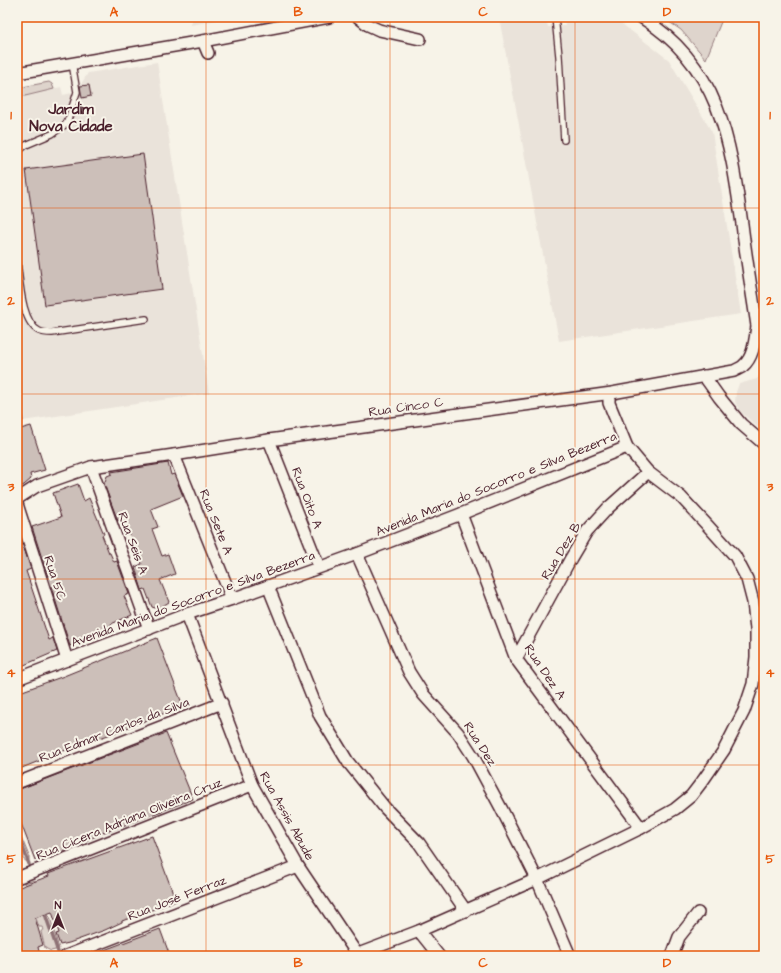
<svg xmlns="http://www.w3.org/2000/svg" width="781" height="973" font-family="'Architects Daughter',sans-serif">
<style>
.built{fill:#eae3da}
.green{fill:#ded4cc;stroke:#947a7c}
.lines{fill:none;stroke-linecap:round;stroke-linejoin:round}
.stream{stroke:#8e7275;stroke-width:3.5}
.building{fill:#ccbfb9;stroke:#4a1f2b}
.service-casing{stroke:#4a1f2b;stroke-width:8}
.minor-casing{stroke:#4a1f2b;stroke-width:14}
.service{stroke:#f7f3e8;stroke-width:5.5}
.minor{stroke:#f7f3e8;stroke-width:11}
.grid{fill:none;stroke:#e8590c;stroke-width:1;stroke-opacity:0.55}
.labels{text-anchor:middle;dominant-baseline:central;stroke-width:4;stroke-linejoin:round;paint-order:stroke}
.street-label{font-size:13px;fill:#4a1f2b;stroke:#f7f3e8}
.quarter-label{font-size:15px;font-weight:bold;fill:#4a1f2b;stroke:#f7f3e8}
.neatline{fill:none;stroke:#e8590c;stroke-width:1.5}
.grid-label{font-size:13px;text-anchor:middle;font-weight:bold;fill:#e8590c}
</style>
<rect width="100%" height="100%" fill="#f7f3e8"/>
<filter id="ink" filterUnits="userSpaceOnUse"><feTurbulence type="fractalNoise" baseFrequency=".025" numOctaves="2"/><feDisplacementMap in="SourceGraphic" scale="8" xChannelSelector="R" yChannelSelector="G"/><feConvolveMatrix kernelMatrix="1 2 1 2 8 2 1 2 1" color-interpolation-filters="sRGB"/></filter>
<g filter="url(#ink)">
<g class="built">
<polygon points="193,17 233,17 191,25"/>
<polygon points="499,17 546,17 548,27 565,26 564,17 611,17 618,21 669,60 712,132 741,314 559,341"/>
<polygon points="157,62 209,393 23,421 17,381 17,98 61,87 63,95 76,92 88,73"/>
<polygon points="764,368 764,433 740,411 735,402 736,392 739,384 757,379"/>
</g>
<g class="green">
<polygon points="662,17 723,17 706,59 681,30"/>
<polygon points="49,82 52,84 54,89 17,98 17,88"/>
<polygon points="17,381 23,421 17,423"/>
<polygon points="17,827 29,856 29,860 27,862 17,854"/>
<polygon points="35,880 47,914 50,917 59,949 51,951 45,948 41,932 43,929 42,927 39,927 25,887 24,883"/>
</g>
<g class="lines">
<g class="stream">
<polyline points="17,832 29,864"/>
<polyline points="44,911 58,952"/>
</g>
</g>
<g class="building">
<polygon points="89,85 91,96 82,98 80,86"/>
<polygon points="143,154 162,289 45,305 26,170"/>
<polygon points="31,426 45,470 30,474 31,479 24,485 17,488 17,430"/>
<polygon points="168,463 171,475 174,474 183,496 151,509 158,527 152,529 162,556 168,554 175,574 160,580 169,602 158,609 152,607 145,589 142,590 135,567 142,564 128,530 126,531 121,520 118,521 104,484 107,476 112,474 111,472"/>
<polygon points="78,484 84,501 89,498 104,534 102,535 109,553 110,553 114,562 117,561 129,594 124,596 132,615 111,624 112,629 70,646 32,527 61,517 53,493"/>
<polygon points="18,531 31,569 26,571 49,640 53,638 57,651 17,668 17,532"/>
<polygon points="157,638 183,706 111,734 66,750 17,770 17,693 64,676"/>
<polygon points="166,733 193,799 109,831 109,830 53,856 52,854 35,860 17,813 17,790"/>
<polygon points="152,836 176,901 122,921 122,922 105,930 69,943 60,945 56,934 59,933 52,912 35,918 43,945 38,947 40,956 23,956 17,935 17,888 49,876 48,874"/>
<polygon points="160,929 170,956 91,956 91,955"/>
</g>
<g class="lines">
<g class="service-casing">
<g id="service">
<polyline points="555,17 559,56 564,140"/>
<polyline points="17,152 26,145 52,134 66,124 69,117 77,92 72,63"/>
<path d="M 17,261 C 20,280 21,322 39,331 C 43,333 48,333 52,333 L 146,319"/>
</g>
</g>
<g class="minor-casing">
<g id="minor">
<polyline points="358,17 368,25 379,30 420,39"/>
<polyline points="203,41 208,53"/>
<polyline points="17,73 203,41 329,17"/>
<polyline points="704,376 719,397 741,424 764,444"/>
<polyline points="269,440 319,567"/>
<polyline points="174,455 232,599"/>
<polyline points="91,467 149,629"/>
<path d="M 17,499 L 37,486 L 91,467 L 174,455 L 269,440 L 612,393 L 734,371 C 737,369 741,368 743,366 C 754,357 755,339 757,326 C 752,292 746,258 742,224 C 730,139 720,66 641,17"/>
<polyline points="17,504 67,660"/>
<polyline points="461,514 516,659 641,828"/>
<polyline points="357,554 409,672 423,694 458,733 473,756 501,808 537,879 570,956"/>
<polyline points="268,586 320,716 348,762 385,808 419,843 466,911"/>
<polyline points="187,614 252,785 298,866 357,954"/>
<polyline points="516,659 571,558 587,531 608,508 648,472"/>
<polyline points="17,679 187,614 232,599 357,554 461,514 627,447"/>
<polyline points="17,783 222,703"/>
<polyline points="17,878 252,785"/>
<polyline points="419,931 439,956"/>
<polyline points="66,956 298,866"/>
<polyline points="353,956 419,931 537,879 641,828 675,809 691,796 704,779 724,750 744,711 753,684 756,657 756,629 753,602 747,579 735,556 708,526 681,497 648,472 627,447 609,403 609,398 612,393"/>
<polyline points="672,956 679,937 698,913"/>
</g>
</g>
<use href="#service" class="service"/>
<use href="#minor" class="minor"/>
</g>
</g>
<path class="grid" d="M 206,17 L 206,956M 390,17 L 390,956M 575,17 L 575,956M 17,208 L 764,208M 17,394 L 764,394M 17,579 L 764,579M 17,765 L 764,765"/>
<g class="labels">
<g class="street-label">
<text transform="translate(406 407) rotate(-8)">Rua Cinco C</text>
<text transform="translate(496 484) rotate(-22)">Avenida Maria do Socorro e Silva Bezerra</text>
<text transform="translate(307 498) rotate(69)">Rua Oito A</text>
<text transform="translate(216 522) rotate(68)">Rua Sete A</text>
<text transform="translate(133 543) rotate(70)">Rua Seis A</text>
<text transform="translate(561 551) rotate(-59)">Rua Dez B</text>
<text transform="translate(55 578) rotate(72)">Rua 5C</text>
<text transform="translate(193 599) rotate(-20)">Avenida Maria do Socorro e Silva Bezerra</text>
<text transform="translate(545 672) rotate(56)">Rua Dez A</text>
<text transform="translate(114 730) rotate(-21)">Rua Edmar Carlos da Silva</text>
<text transform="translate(480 744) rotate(57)">Rua Dez</text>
<text transform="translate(287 816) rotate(61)">Rua Assis Abude</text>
<text transform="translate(129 819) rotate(-22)">Rua Cícera Adriana Oliveira Cruz</text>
<text transform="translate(177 898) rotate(-21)">Rua José Ferraz</text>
</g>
<g class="quarter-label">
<text x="71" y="109">Jardim<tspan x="71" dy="17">Nova Cidade</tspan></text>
</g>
</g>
<rect width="781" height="973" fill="none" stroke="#f7f3e8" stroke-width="44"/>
<g transform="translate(58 915)" stroke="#f7f3e8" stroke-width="3" paint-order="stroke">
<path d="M0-3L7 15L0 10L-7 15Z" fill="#4a1f2b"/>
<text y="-6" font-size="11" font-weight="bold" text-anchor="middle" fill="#4a1f2b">N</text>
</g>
<rect x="22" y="22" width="737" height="929" class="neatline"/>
<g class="grid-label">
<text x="114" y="16">A</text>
<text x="298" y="16">B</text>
<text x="483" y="16">C</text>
<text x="667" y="16">D</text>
<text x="11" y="119">1</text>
<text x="770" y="119">1</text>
<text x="11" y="305">2</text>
<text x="770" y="305">2</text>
<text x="11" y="491">3</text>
<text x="770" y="491">3</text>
<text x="11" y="677">4</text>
<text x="770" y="677">4</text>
<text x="11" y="863">5</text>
<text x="770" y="863">5</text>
<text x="114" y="967">A</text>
<text x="298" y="967">B</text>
<text x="483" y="967">C</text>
<text x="667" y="967">D</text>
</g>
</svg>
